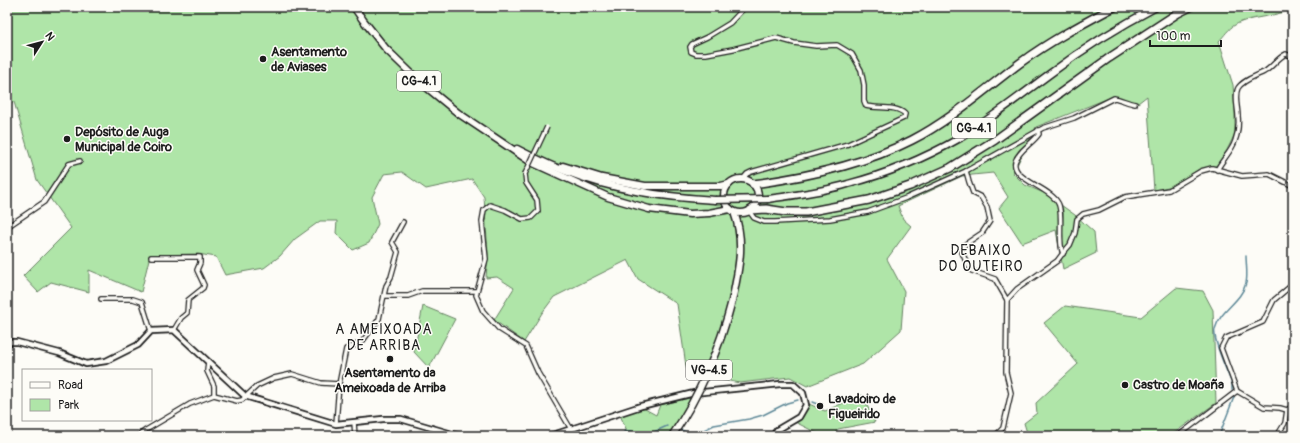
<svg xmlns="http://www.w3.org/2000/svg" width="1300" height="443" font-family="Pangolin,sans-serif">
<style>
.green{fill:#afe5a8;stroke:#668062}
.lines{fill:none;stroke-linecap:round;stroke-linejoin:round}
.stream{stroke:#5e8998;stroke-width:1.5}
.minor-casing{stroke:#1c1c1c;stroke-width:6}
.tertiary-casing{stroke:#1c1c1c;stroke-width:8}
.trunk-casing{stroke:#1c1c1c;stroke-width:9}
.motorway-casing{stroke:#1c1c1c;stroke-width:10}
.minor{stroke:#fdfcf7;stroke-width:3.5}
.tertiary{stroke:#fdfcf7;stroke-width:4.5}
.trunk{stroke:#fdfcf7;stroke-width:6}
.motorway{stroke:#fdfcf7;stroke-width:7}
.minor-bridge-casing{stroke:#1c1c1c;stroke-width:6;stroke-linecap:butt}
.trunk-bridge-casing{stroke:#1c1c1c;stroke-width:9;stroke-linecap:butt}
.minor-bridge{stroke:#fdfcf7;stroke-width:3.5}
.trunk-bridge{stroke:#fdfcf7;stroke-width:6}
.poi-dot{fill:#1c1c1c;stroke:#fdfcf7;stroke-width:1.5}
.labels{text-anchor:middle;dominant-baseline:central;stroke-width:3;stroke-linejoin:round;paint-order:stroke}
.shield{fill:#fdfcf7;stroke:#605f5e;stroke-width:1}
.shield-label{font-size:12px;font-weight:bold;fill:#1c1c1c}
.poi-label{font-size:13px;font-weight:bold;fill:#1c1c1c;stroke:#fdfcf7;text-anchor:start}
.neighbourhood-label{font-size:14px;letter-spacing:1px;fill:#1c1c1c;stroke:#fdfcf7}
</style>
<rect width="100%" height="100%" fill="#fdfcf7"/>
<filter id="ink" filterUnits="userSpaceOnUse"><feTurbulence type="fractalNoise" baseFrequency=".025" numOctaves="2"/><feDisplacementMap in="SourceGraphic" scale="8" xChannelSelector="R" yChannelSelector="G"/><feConvolveMatrix kernelMatrix="1 2 1 2 8 2 1 2 1" color-interpolation-filters="sRGB"/></filter>
<g filter="url(#ink)">
<g class="green">
<path d="M 7,7 L 1292,7 C 1283,17 1249,16 1235,25 C 1229,28 1224,36 1219,41 L 1233,85 L 1235,113 L 1235,134 L 1227,150 L 1216,166 L 1199,169 L 1173,186 L 1154,190 L 1147,96 L 1138,103 L 1114,96 L 1036,127 L 1013,173 L 1025,185 L 1044,193 L 1075,215 L 1094,232 L 1096,253 L 1063,269 L 1056,230 L 1022,243 L 999,208 L 1008,197 L 993,173 L 962,176 L 898,206 L 903,219 L 911,226 L 887,259 L 904,291 L 901,330 L 863,364 L 807,386 L 790,377 L 740,383 L 687,373 L 677,304 L 638,279 L 628,260 L 554,297 L 542,313 L 524,342 L 494,320 L 514,288 L 497,277 L 486,278 L 488,254 L 484,197 L 472,179 L 426,189 L 402,172 L 384,174 L 372,197 L 378,224 L 369,243 L 353,250 L 336,233 L 337,221 L 320,221 L 295,239 L 280,256 L 264,268 L 225,275 L 216,257 L 198,254 L 150,255 L 141,292 L 89,270 L 89,292 L 51,282 L 38,292 L 23,276 L 71,228 L 37,180 L 14,102 L 7,106 Z"/>
<polygon points="1176,288 1203,291 1213,310 1216,403 1170,436 1028,436 1024,423 1037,413 1036,403 1078,364 1044,323 1065,306 1141,317"/>
<polygon points="423,306 455,319 429,368 414,352"/>
<polygon points="862,395 875,422 838,429 833,436 823,436 795,422 800,419 809,404 825,411"/>
<polygon points="694,397 673,432 679,436 623,436 627,431 620,415 643,408 656,415 660,405"/>
</g>
<g class="lines">
<g class="stream">
<path d="M 1232,390 L 1232,384 C 1228,373 1212,339 1215,329 C 1220,310 1241,302 1246,283 C 1248,275 1246,264 1246,256"/>
<polyline points="812,402 817,404"/>
<polyline points="678,429 694,435 714,425 749,419 763,415 787,403 798,400"/>
<polyline points="621,436 625,431 631,431 642,436"/>
<polyline points="645,436 667,426"/>
<polyline points="1219,436 1234,397"/>
</g>
<g class="minor-casing">
<g id="minor">
<path d="M 1038,130 L 1039,134 C 1033,143 1018,151 1015,162 C 1011,179 1051,188 1058,203 C 1064,213 1057,241 1063,254"/>
<path d="M 1217,170 C 1222,160 1232,151 1235,141 C 1238,133 1239,125 1238,116 C 1238,108 1234,96 1238,88 C 1243,80 1256,76 1264,72 C 1273,67 1277,58 1286,54 L 1293,57"/>
<polyline points="966,171 969,182 973,193 981,197 987,207 990,221 982,233 964,245 962,252 967,264 972,271 995,279 1007,300 1006,372 1011,393 1003,428 995,436"/>
<polyline points="525,174 526,183 537,200 538,211 531,218 522,219 505,210 490,205 484,210 482,221 486,259 476,295 483,311 499,329 526,346 538,373 571,429"/>
<path d="M 742,180 L 747,174 L 751,172 L 848,144 L 904,118 L 905,114 C 896,105 878,109 866,106 L 864,101 L 864,85 L 861,70 L 852,54 L 837,45 L 816,46 L 794,43 L 776,38 L 733,49 L 706,54 L 696,54 L 691,52 L 690,47 L 692,44 L 707,37 L 730,23 L 745,7"/>
<path d="M 749,211 L 754,218 L 764,222 L 775,222 L 830,219 L 868,212 L 906,198 L 966,171 L 1043,128 L 1074,118 L 1114,98 C 1121,99 1128,103 1135,104"/>
<polyline points="7,227 44,202 69,164 80,161"/>
<polyline points="151,257 200,257 200,263 197,270 204,285 203,288 188,300 187,313 181,318 174,330"/>
<polyline points="384,296 408,296 422,291 477,291"/>
<polyline points="101,299 133,299 142,302 151,331"/>
<polyline points="1007,300 1017,289 1057,261 1063,253 1070,245 1075,233 1077,219 1083,214 1099,210 1125,197 1169,190 1201,171 1212,168 1242,176 1269,174 1293,186"/>
<polyline points="208,361 207,371 214,386 214,395"/>
<polyline points="1287,410 1280,408 1264,407 1237,391 1221,348 1226,338 1263,322 1274,300 1293,284"/>
<polyline points="354,422 355,436"/>
<polyline points="336,424 339,384"/>
<polyline points="138,436 146,430 190,404 214,395 237,401 242,400 257,386 274,378 292,374 321,383 339,384 346,349 362,342 379,319 386,286 391,277 398,252 392,242 403,222"/>
<polyline points="1178,436 1237,391"/>
<polyline points="1277,436 1285,423 1287,410 1293,406"/>
</g>
</g>
<g class="tertiary-casing">
<g id="tertiary">
<polyline points="7,342 17,342 59,353 86,364 106,361 138,345 151,331 174,330 245,396 336,424 383,419 401,419 459,436"/>
<polyline points="550,436 641,406 694,393 780,384 793,384 803,393 806,405 799,417 777,430 773,436"/>
</g>
</g>
<g class="trunk-casing">
<g id="trunk">
<polyline points="354,7 363,20 386,49 419,81 458,113 531,162 608,197 649,209 690,214 709,213 730,209"/>
<path d="M 517,149 C 533,157 548,165 565,171 C 613,190 663,197 715,200"/>
<polyline points="563,166 602,178 645,186 721,186 729,184"/>
<circle cx="741" cy="196" r="17"/>
<path d="M 768,199 C 795,195 822,192 848,184 C 887,174 925,158 960,138 C 992,118 1021,95 1051,73 C 1084,48 1120,26 1156,7"/>
<path d="M 733,297 C 739,267 745,242 734,212"/>
</g>
</g>
<g class="motorway-casing">
<g id="motorway">
<path d="M 753,184 C 807,177 863,165 912,140 C 951,120 985,89 1020,63 C 1050,41 1082,24 1114,7"/>
<polyline points="751,210 766,209 786,212 806,212 869,200 910,186 950,168 995,140 1109,58 1178,13 1190,7"/>
</g>
</g>
<use href="#minor" class="minor"/>
<use href="#tertiary" class="tertiary"/>
<use href="#trunk" class="trunk"/>
<use href="#motorway" class="motorway"/>
<g class="minor-bridge-casing">
<polyline id="minor-bridge" points="525,174 547,127"/>
</g>
<g class="trunk-bridge-casing">
<g id="trunk-bridge">
<polyline points="715,200 768,199"/>
<path d="M 672,436 C 702,392 720,348 733,297"/>
</g>
</g>
<use href="#minor-bridge" class="minor-bridge"/>
<use href="#trunk-bridge" class="trunk-bridge"/>
</g>
</g>
<g class="poi-dot">
<circle cx="263" cy="59" r="4"/>
<circle cx="67" cy="139" r="4"/>
<circle cx="390" cy="359" r="4"/>
<circle cx="1125" cy="385" r="4"/>
<circle cx="820" cy="406" r="4"/>
</g>
<g class="labels">
<g class="shield">
<rect x="397" y="71" width="44" height="20" rx="3"/>
<rect x="952" y="118" width="44" height="20" rx="3"/>
<rect x="686" y="360" width="46" height="20" rx="3"/>
</g>
<g class="shield-label">
<text x="419" y="81">CG-4.1</text>
<text x="974" y="128">CG-4.1</text>
<text x="709" y="370">VG-4.5</text>
</g>
<g class="poi-label">
<text x="271" y="52">Asentamento<tspan x="271" dy="15">de Aviases</tspan></text>
<text x="75" y="132">Depósito de Auga<tspan x="75" dy="15">Municipal de Coiro</tspan></text>
<text x="390" y="373" text-anchor="middle">Asentamento da<tspan x="390" dy="15">Ameixoada de Arriba</tspan></text>
<text x="1133" y="385">Castro de Moaña</text>
<text x="828" y="399">Lavadoiro de<tspan x="828" dy="15">Figueirido</tspan></text>
</g>
<g class="neighbourhood-label">
<text x="981" y="250">DEBAIXO<tspan x="981" dy="16">DO OUTEIRO</tspan></text>
<text x="384" y="329">A AMEIXOADA<tspan x="384" dy="16">DE ARRIBA</tspan></text>
</g>
</g>
<rect width="1300" height="443" fill="none" stroke="#fdfcf7" stroke-width="24"/>
<rect x="12" y="12" width="1276" height="419" fill="none" stroke="#1c1c1c" stroke-width="1.5" filter="url(#ink)"/>
<rect x="22" y="369" width="130" height="52" fill="#fdfcf7" stroke="#a3a29f"/>
<rect x="30" y="382" width="20" height="6" fill="#fdfcf7" stroke="#a3a29f"/>
<text x="58" y="389" font-size="12" fill="#1c1c1c">Road</text>
<rect x="30" y="399" width="20" height="12" fill="#afe5a8" stroke="#a3a29f"/>
<text x="58" y="409" font-size="12" fill="#1c1c1c">Park</text>
<g transform="translate(42 42) rotate(54)" stroke="#fdfcf7" stroke-width="3" paint-order="stroke">
<path d="M0-3L7 15L0 10L-7 15Z" fill="#1c1c1c"/>
<text y="-6" font-size="11" font-weight="bold" text-anchor="middle" fill="#1c1c1c">N</text>
</g>
<path d="M1150 40v6h71v-6" fill="none" stroke="#1c1c1c" stroke-width="2"/>
<text x="1156" y="40" font-size="12" fill="#1c1c1c" stroke="#fdfcf7" stroke-width="3" paint-order="stroke">100 m</text>
</svg>
